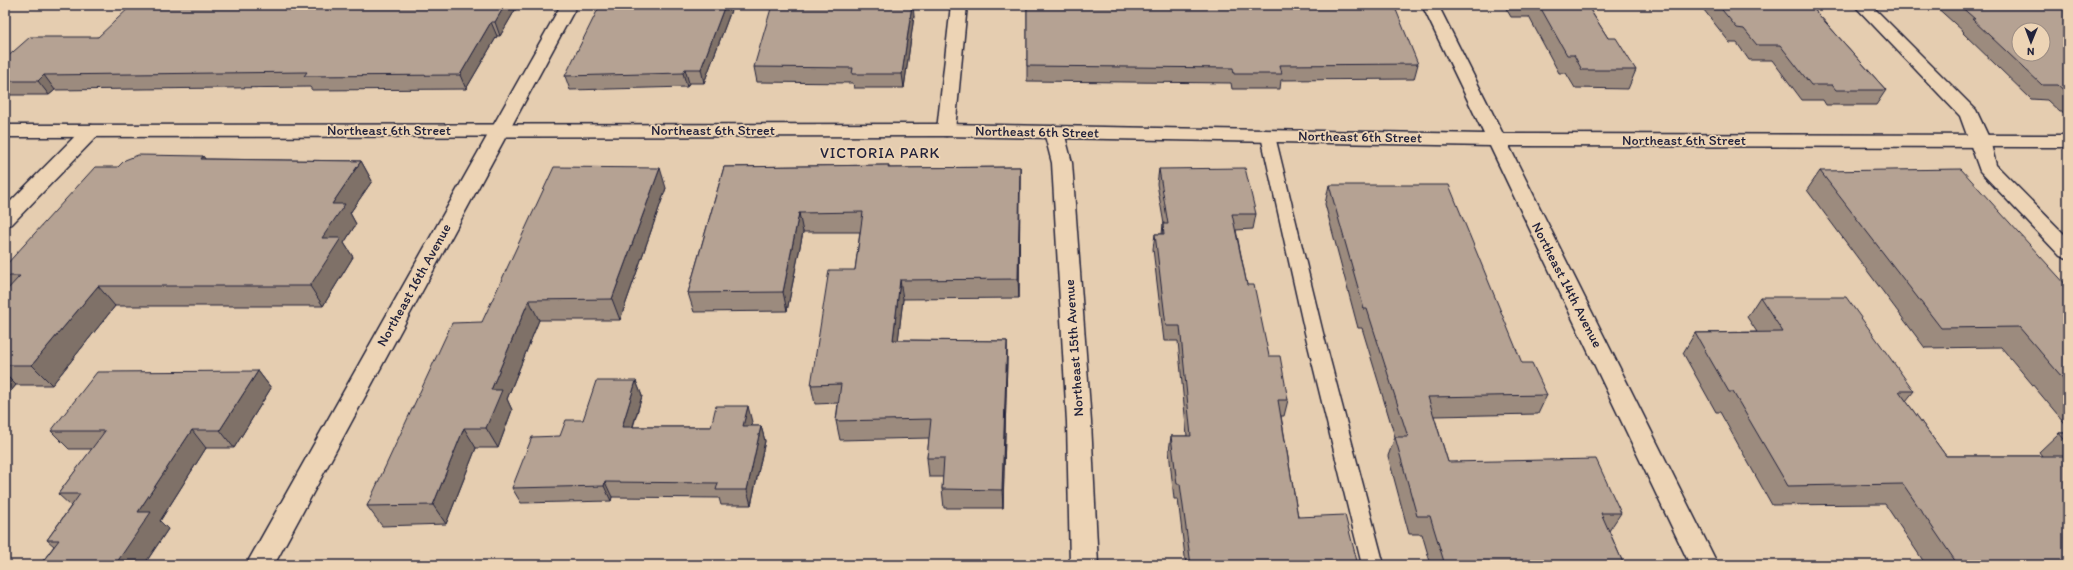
<svg xmlns="http://www.w3.org/2000/svg" width="2073" height="570" font-family="Itim,sans-serif">
<style>
.lines{fill:none;stroke-linecap:round;stroke-linejoin:round}
.service-casing{stroke:#22223b;stroke-width:3}
.minor-casing{stroke:#22223b;stroke-width:3}
.tertiary-casing{stroke:#22223b;stroke-width:3}
.service{fill:#edd4b5;fill-rule:evenodd}
.minor{fill:#edd4b5;fill-rule:evenodd}
.tertiary{fill:#edd4b5;fill-rule:evenodd}
.wall{fill:#9c8b7e;stroke:#22223b}
.shaded-wall{fill:#7f7167;stroke:#22223b}
.building{fill:#b5a293;stroke:#22223b;fill-rule:evenodd}
.labels{text-anchor:middle;dominant-baseline:central;stroke-width:3.5;stroke-linejoin:round;paint-order:stroke}
.street-label{font-size:14px;fill:#22223b;stroke:#edd4b5}
.neighbourhood-label{font-size:15px;letter-spacing:1px;fill:#22223b;stroke:#edd4b5}
</style>
<rect width="100%" height="100%" fill="#e5cdb0"/>
<filter id="ink" filterUnits="userSpaceOnUse"><feTurbulence type="fractalNoise" baseFrequency=".025" numOctaves="2"/><feDisplacementMap in="SourceGraphic" scale="8" xChannelSelector="R" yChannelSelector="G"/><feConvolveMatrix kernelMatrix="1 2 1 2 8 2 1 2 1" color-interpolation-filters="sRGB"/></filter>
<g filter="url(#ink)">
<g class="lines">
<g class="service-casing">
<polygon id="service" points="1268,131 1273,133 1275,136 1323,333 1384,565 1362,565 1305,333 1261,136 1263,133"/>
</g>
<g class="minor-casing">
<g id="minor">
<polygon points="561,5 577,5 274,565 246,565"/>
<polygon points="951,5 967,5 955,130 953,134 946,136 939,134 937,130"/>
<polygon points="1854,5 1871,5 1976,110 1990,140 1996,165 2068,238 2068,258 2060,256 1980,171 1960,116"/>
<polygon points="91,125 98,127 100,131 98,135 12,224 5,226 5,207 84,127"/>
<polygon points="1054,126 1061,128 1064,132 1072,163 1091,422 1098,565 1070,565 1067,422 1052,163 1044,132 1047,128"/>
</g>
</g>
<g class="tertiary-casing">
<polygon id="tertiary" points="1422,5 1438,5 1503,134 2068,135 2068,147 1509,146 1718,565 1690,565 1490,146 946,136 5,137 5,125 946,124 1484,134"/>
</g>
<use href="#service" class="service"/>
<use href="#minor" class="minor"/>
<use href="#tertiary" class="tertiary"/>
</g>
<g class="wall">
<polygon points="518,5 500,36 497,36 466,89 312,90 310,87 55,90 49,95 5,95 5,59 98,37"/>
<polygon points="733,5 704,83 689,83 687,87 570,90 565,76"/>
<polygon points="1027,5 1418,64 1414,79 1281,80 1280,89 1232,89 1231,83 1027,81"/>
<polygon points="1504,5 1587,5 1608,38 1636,70 1628,89 1575,88 1566,73 1559,73 1529,17 1511,17"/>
<polygon points="1700,5 1810,5 1886,90 1876,105 1826,105 1823,100 1802,100 1772,60 1749,60 1737,43 1730,43"/>
<polygon points="1934,5 2068,5 2068,112 2060,112 2047,100 2031,99 1963,33 1964,32"/>
<polygon points="914,16 904,88 854,88 853,83 757,82 754,67"/>
<polygon points="203,156 205,159 361,161 372,181 350,213 356,224 344,243 353,257 323,306 115,306 52,385 16,385 5,398 5,292 8,289 5,286 5,266"/>
<polygon points="889,165 889,168 1020,167 1019,298 903,299 898,340 1007,341 1007,360 1003,508 944,508 942,489 943,477 929,477 927,458 929,438 840,440 836,421 838,403 815,404 811,385 855,270 860,232 803,232 787,311 694,312 688,293 724,167"/>
<polygon points="1159,169 1256,214 1253,229 1236,230 1247,285 1269,356 1288,400 1284,416 1281,416 1298,517 1358,565 1186,565 1178,499 1174,499 1169,451 1171,436 1187,436 1178,341 1164,341 1153,249 1155,234 1162,234 1163,224 1164,224 1157,184"/>
<polygon points="1820,171 2068,287 2068,427 2001,347 1925,348 1807,190"/>
<polygon points="1329,185 1522,363 1547,395 1538,414 1434,416 1448,462 1621,513 1609,531 1624,565 1431,565 1422,534 1409,534 1388,456 1395,437 1362,328 1358,328 1325,204"/>
<polygon points="666,188 620,320 539,320 507,399 512,410 498,448 476,448 446,524 382,526 367,506 482,322"/>
<polygon points="1760,297 1914,391 1906,401 1946,456 2042,456 2039,452 2059,433 2068,433 2068,565 1926,565 1885,504 1772,505 1720,412 1716,412 1683,353 1695,333 1757,332 1747,317"/>
<polygon points="258,371 271,388 234,448 206,448 160,521 168,529 144,565 40,565 54,546 47,540 71,506 58,494 92,449 69,449 51,431"/>
<polygon points="636,381 642,396 633,427 711,427 752,422 751,426 761,426 765,441 751,505 721,505 719,498 612,497 611,501 521,503 512,488 560,436 583,420"/>
</g>
<g class="shaded-wall">
<polygon points="505,5 518,5 500,36 495,22"/>
<polygon points="725,5 733,5 704,83 701,69"/>
<polygon points="912,5 913,5 914,16 904,88 902,74"/>
<polygon points="491,22 497,36 466,89 460,75"/>
<polygon points="685,69 689,83 687,87 683,73"/>
<polygon points="44,75 55,90 49,95 38,81"/>
<polygon points="203,156 216,176 201,159"/>
<polygon points="361,161 372,181 350,213 356,224 344,243 353,257 323,306 310,286 322,238 332,204"/>
<polygon points="1020,167 1020,186 1019,298 1018,279"/>
<polygon points="660,168 666,188 620,320 612,299"/>
<polygon points="799,213 803,232 787,311 783,292"/>
<polygon points="900,280 903,299 896,359 893,340"/>
<polygon points="98,286 115,306 52,385 32,365"/>
<polygon points="529,300 539,320 507,399 512,410 498,448 486,428 491,390"/>
<polygon points="1007,341 1007,360 1003,508 1002,490"/>
<polygon points="258,371 271,388 234,448 220,430"/>
<polygon points="5,374 16,385 5,398"/>
<polygon points="636,381 642,396 628,442 622,427"/>
<polygon points="748,406 752,422 748,441 743,426"/>
<polygon points="761,426 765,441 751,505 747,490"/>
<polygon points="464,428 476,448 446,524 433,505"/>
<polygon points="192,430 206,448 160,521 168,529 144,565 115,565 138,512"/>
<polygon points="605,482 612,497 611,501 604,486"/>
</g>
<g class="building">
<polygon points="132,5 505,5 495,22 491,22 460,75 304,76 307,72 44,75 38,81 5,81 5,59 30,37 98,37"/>
<polygon points="600,5 725,5 701,69 685,69 683,73 565,76"/>
<polygon points="772,5 912,5 902,74 852,74 853,68 754,67"/>
<polygon points="1027,5 1394,5 1418,64 1280,65 1282,74 1234,74 1233,68 1027,66"/>
<polygon points="1539,5 1587,5 1608,38 1616,38 1636,70 1582,70 1574,55 1567,55"/>
<polygon points="1718,5 1810,5 1886,90 1836,90 1832,85 1811,85 1780,45 1757,45 1744,29 1737,28"/>
<path d="M 1959,5 L 2068,5 L 2068,94 L 2058,85 L 2042,85 L 1972,19 L 1975,19 ZM 2019,30 L 2043,30 L 2043,54 L 2019,54 Z"/>
<polygon points="138,155 203,156 201,159 361,161 332,204 345,204 322,238 341,238 310,286 98,286 32,365 5,365 5,292 20,276 5,276 5,266 95,167 118,167 125,160"/>
<polygon points="889,165 888,168 1020,167 1018,279 900,280 893,340 1007,341 1002,490 942,489 944,458 927,458 931,419 836,421 841,384 811,385 829,270 855,270 863,212 799,213 783,292 688,293 724,167"/>
<polygon points="554,167 660,168 612,299 529,300 491,390 502,390 486,428 464,428 433,505 367,506 452,323 482,322"/>
<polygon points="1245,168 1256,214 1232,214 1247,285 1254,285 1269,356 1280,356 1288,400 1278,400 1298,517 1345,515 1358,565 1191,565 1180,484 1177,484 1171,436 1191,436 1180,326 1166,326 1155,234 1164,234 1163,224 1168,224 1159,169"/>
<polygon points="1961,169 2068,287 2068,384 2019,327 1941,328 1820,171"/>
<polygon points="1329,185 1449,185 1522,363 1532,363 1547,395 1428,397 1448,462 1596,459 1621,513 1601,513 1624,565 1445,565 1430,516 1417,516 1395,437 1408,437 1367,309 1364,309"/>
<polygon points="1760,297 1846,297 1914,391 1899,391 1946,456 2068,456 2068,565 1958,565 1903,484 1788,486 1733,392 1729,392 1695,333 1783,332"/>
<polygon points="258,371 220,430 192,430 138,512 151,512 115,565 40,565 59,540 47,540 80,494 58,494 105,431 51,431 97,372"/>
<polygon points="596,381 636,381 622,427 711,427 716,406 748,406 743,426 761,426 747,490 716,490 718,483 605,482 604,486 512,488 532,437 560,436 566,420 583,420"/>
<polygon points="2059,433 2068,433 2068,444"/>
</g>
</g>
<g class="labels">
<g class="street-label">
<text x="389" y="130">Northeast 6th Street</text>
<text x="713" y="130">Northeast 6th Street</text>
<text transform="translate(1037 132) rotate(1)">Northeast 6th Street</text>
<text transform="translate(1360 137) rotate(1)">Northeast 6th Street</text>
<text x="1684" y="140">Northeast 6th Street</text>
<text transform="translate(414 285) rotate(-61)">Northeast 16th Avenue</text>
<text transform="translate(1567 285) rotate(63)">Northeast 14th Avenue</text>
<text transform="translate(1074 348) rotate(-94)">Northeast 15th Avenue</text>
</g>
<g class="neighbourhood-label">
<text x="880" y="153">VICTORIA PARK</text>
</g>
</g>
<rect width="2073" height="570" fill="none" stroke="#edd4b5" stroke-width="20"/>
<rect x="10" y="10" width="2053" height="550" fill="none" stroke="#22223b" stroke-width="1.5" filter="url(#ink)"/>
<g transform="translate(2031 42) rotate(181)"><circle r="19" fill="#edd4b5" stroke="#9c8d84"/>
<path d="M0-3L7 15L0 10L-7 15Z" fill="#22223b"/>
<text y="-6" font-size="11" font-weight="bold" text-anchor="middle" fill="#22223b">N</text>
</g>
</svg>
